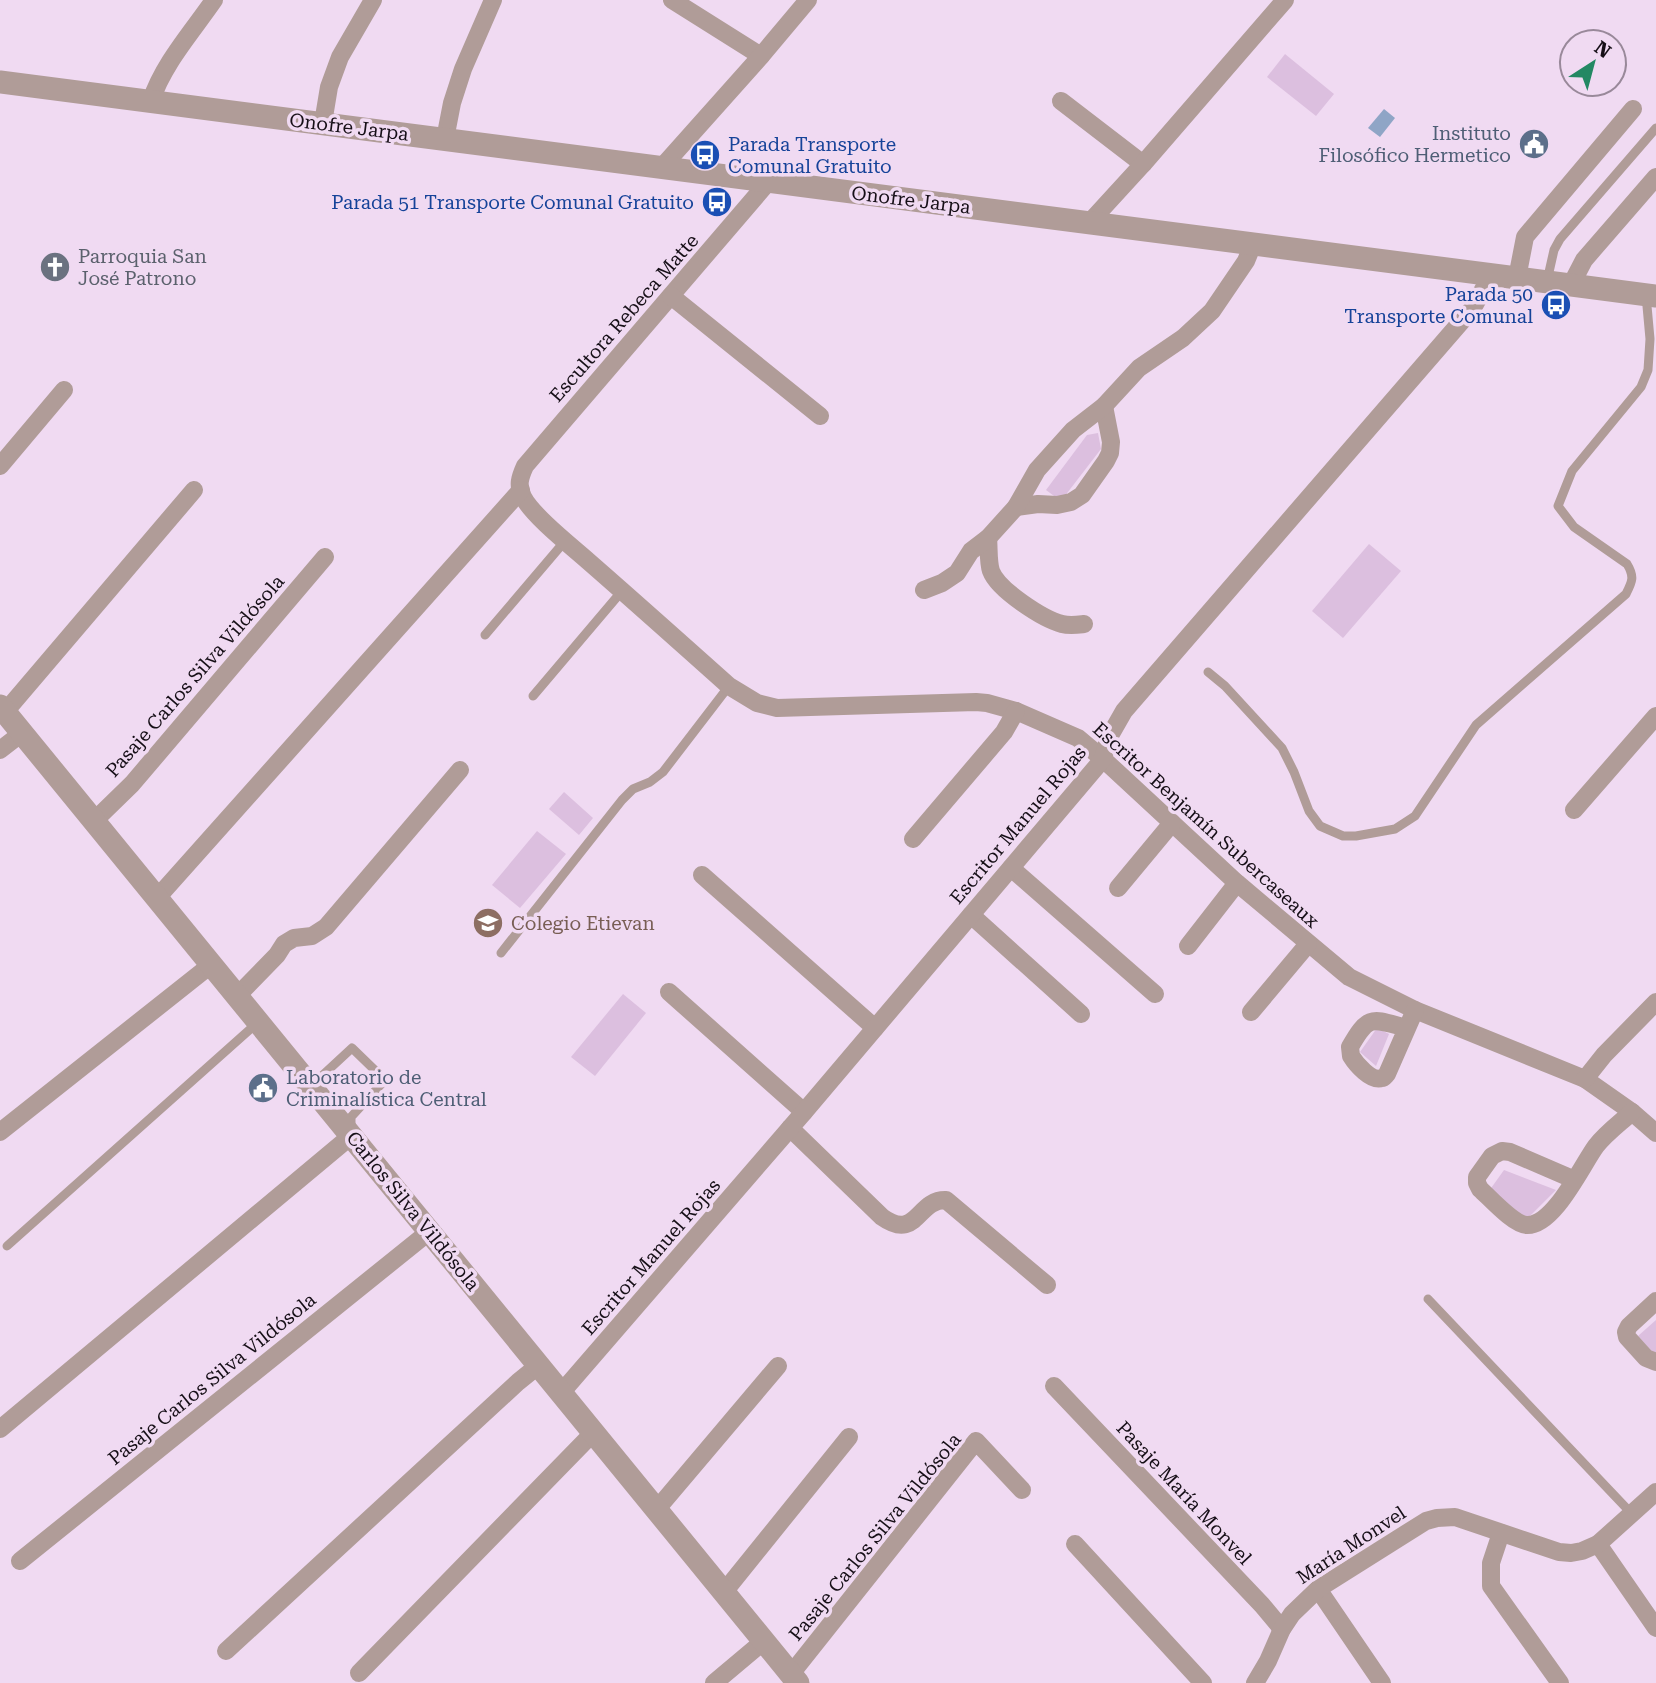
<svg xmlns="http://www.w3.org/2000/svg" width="1656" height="1683" font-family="'Roboto Serif',serif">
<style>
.green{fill:#dcbfdf}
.water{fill:#8fa5c6}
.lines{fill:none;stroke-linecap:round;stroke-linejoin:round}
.service{stroke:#b09c98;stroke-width:9}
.minor{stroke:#b09c98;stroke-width:18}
.tertiary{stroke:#b09c98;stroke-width:23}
.labels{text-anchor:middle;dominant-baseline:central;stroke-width:7;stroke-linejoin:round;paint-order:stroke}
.street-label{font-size:19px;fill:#160f17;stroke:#f0daf2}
.service-label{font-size:19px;fill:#4e5e75;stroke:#f0daf2;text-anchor:end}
.transit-label{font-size:19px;fill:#164399;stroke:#f0daf2;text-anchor:end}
.worship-label{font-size:19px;fill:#5b616d;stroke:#f0daf2;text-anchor:start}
.education-label{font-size:19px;fill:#785e54;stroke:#f0daf2;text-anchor:start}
</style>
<rect width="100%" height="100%" fill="#f0daf2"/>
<g class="green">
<polygon points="1285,54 1334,94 1316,116 1267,77"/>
<polygon points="1098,433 1101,449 1061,501 1046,490 1087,435"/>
<polygon points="1369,544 1401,571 1343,638 1312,611"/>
<polygon points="564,792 593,818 579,835 549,809"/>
<polygon points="537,831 566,854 520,908 492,885"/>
<polygon points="623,994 646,1013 595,1076 571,1057"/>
<polygon points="1377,1028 1389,1034 1376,1066 1360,1052"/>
<polygon points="1504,1170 1556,1190 1522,1224 1489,1191"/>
<polygon points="1656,1320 1656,1356 1638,1336"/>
</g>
<polygon class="water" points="1384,109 1395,118 1380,137 1368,128"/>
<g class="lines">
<g class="service">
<polyline points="1547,281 1554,250 1560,239 1656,128"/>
<polyline points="485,635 565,541"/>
<path d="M 1208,672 L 1225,686 L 1282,748 L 1294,772 L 1309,811 L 1320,826 L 1343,836 L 1356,836 L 1395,829 L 1415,816 L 1476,725 L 1626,594 C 1632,582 1635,577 1627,564 L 1574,527 L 1558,506 L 1572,471 L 1641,387 L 1648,370 L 1650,339 L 1646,295"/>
<polyline points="533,696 622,591"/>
<polyline points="501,953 622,800 633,789 650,782 663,772 729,686"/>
<polyline points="312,1085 352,1048 385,1080 351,1117 351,1127"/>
<polyline points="7,1246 257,1023"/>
<polyline points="1428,1299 1632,1514"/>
</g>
<g class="minor">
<polyline points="672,0 761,56"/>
<path d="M 151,101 C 163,64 192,32 214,0"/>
<polyline points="1061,101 1143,164"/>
<polyline points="323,123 329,87 340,57 373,0"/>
<polyline points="445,139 452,103 463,69 493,0"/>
<polyline points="662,167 761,56 808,0"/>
<path d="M 769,181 L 525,466 C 520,477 517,485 523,497 C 533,516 571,546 588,561 C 635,602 682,644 729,686 L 757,703 L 777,708 L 976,702 L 987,703 L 1016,711 L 1078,738 L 1103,759 L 1237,883 L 1349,977 L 1415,1010 L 1585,1079 L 1632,1112 L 1656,1133"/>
<polyline points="1089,223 1143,164 1285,0"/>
<polyline points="1517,278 1525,237 1633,109"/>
<polyline points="1571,285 1584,260 1656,177"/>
<polyline points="671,296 820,416"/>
<polyline points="0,466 64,390"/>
<polyline points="1016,507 1038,504 1057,505 1071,502 1082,495 1106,461 1110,453 1111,442 1104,406"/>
<path d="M 988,538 C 989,548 988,562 991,571 C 998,590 1043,619 1062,624 C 1070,626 1076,625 1084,624"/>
<polyline points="924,590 942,583 957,573 971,551 988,538 1016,507 1037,470 1073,430 1104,406 1139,368 1183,338 1212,311 1246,261 1253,244"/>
<polyline points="5,712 194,490"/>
<polyline points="0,750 22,733"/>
<polyline points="1574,810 1656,716"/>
<polyline points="94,821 132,784 325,557"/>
<polyline points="913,839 1004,732 1016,711"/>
<polyline points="1011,868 1155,994"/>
<polyline points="702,875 875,1028"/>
<polyline points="1118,888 1172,823"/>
<polyline points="157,898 521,490"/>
<polyline points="971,915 1081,1014"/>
<polyline points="1188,946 1237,883"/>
<polyline points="669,992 804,1112"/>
<polyline points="237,996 277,955 284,944 294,938 312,936 326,927 460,770"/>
<polyline points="1251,1012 1308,944"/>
<path d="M 1406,1028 C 1373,1019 1369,1013 1350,1047 L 1351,1056 C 1356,1064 1371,1082 1382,1078 C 1384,1078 1385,1076 1387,1074 L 1415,1010"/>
<polyline points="1585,1079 1604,1055 1656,1002"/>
<path d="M 790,1128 L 882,1217 C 917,1242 917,1199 946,1200 L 1047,1285"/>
<polyline points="0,1132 212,964"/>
<path d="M 1575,1180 L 1510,1152 L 1502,1151 L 1492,1156 L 1477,1177 L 1477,1183 L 1480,1189 C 1490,1198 1514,1225 1527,1225 C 1554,1226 1582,1165 1596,1146 C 1606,1133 1620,1123 1632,1112"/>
<polyline points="1656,1301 1629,1326 1626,1332 1627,1337 1646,1358 1656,1362"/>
<polyline points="1054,1386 1262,1605 1282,1629"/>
<polyline points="561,1393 804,1112 1103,759 1108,739 1124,711 1473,308 1491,275"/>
<polyline points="0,1429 351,1136"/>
<polyline points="657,1509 778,1366"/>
<polyline points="1501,1533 1491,1563 1491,1586 1560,1683"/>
<polyline points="1075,1544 1203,1683"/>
<polyline points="1598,1544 1656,1628"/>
<polyline points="20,1561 430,1231"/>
<polyline points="1318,1589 1382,1683"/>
<polyline points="724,1592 849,1437"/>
<polyline points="226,1651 518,1382 539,1365"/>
<polyline points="359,1673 594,1432"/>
<polyline points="791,1674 976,1441 1022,1490"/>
<polyline points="714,1683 764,1641"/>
<polyline points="1255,1683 1268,1661 1282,1629 1292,1614 1318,1589 1426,1521 1437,1518 1455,1517 1559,1552 1571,1553 1582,1551 1598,1544 1656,1492"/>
</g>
<g class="tertiary">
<polyline points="0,82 1656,296"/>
<polyline points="0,706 798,1683"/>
</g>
</g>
<defs>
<g id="civic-disc" transform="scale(1.575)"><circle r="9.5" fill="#5c6f8a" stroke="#f0daf2"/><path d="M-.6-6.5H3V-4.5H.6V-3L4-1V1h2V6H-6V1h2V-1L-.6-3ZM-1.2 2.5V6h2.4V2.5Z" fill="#fff"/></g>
<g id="bus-disc" transform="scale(1.575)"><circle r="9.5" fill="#1a4fb4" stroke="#f0daf2"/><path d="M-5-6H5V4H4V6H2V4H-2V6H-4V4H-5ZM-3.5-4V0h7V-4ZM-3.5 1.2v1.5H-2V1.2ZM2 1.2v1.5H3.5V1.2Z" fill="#fff"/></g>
<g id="church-disc" transform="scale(1.575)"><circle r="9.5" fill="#6b7280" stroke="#f0daf2"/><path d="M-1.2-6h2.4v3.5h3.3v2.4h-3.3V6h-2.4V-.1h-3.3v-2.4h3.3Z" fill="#fff"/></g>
<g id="school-disc" transform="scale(1.575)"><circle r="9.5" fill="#8d6e63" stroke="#f0daf2"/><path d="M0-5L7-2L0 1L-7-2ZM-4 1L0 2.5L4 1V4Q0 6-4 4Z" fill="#fff"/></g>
</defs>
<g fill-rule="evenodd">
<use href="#civic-disc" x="1534" y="144"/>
<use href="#bus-disc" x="705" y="155"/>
<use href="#bus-disc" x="717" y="202"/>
<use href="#church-disc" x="55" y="267"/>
<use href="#bus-disc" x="1556" y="305"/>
<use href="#school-disc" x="488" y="923"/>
<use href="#civic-disc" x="263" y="1088"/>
</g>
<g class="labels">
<g class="street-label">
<text transform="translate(349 127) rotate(7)">Onofre Jarpa</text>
<text transform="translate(911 200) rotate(7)">Onofre Jarpa</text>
<text transform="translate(624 318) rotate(-49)">Escultora Rebeca Matte</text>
<text transform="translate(195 676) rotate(-49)">Pasaje Carlos Silva Vildósola</text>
<text transform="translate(1018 825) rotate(-50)">Escritor Manuel Rojas</text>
<text transform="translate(1206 825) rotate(42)">Escritor Benjamín Subercaseaux</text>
<text transform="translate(413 1211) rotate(51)">Carlos Silva Vildósola</text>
<text transform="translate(651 1257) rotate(-49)">Escritor Manuel Rojas</text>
<text transform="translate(212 1379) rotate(-39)">Pasaje Carlos Silva Vildósola</text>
<text transform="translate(1184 1493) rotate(47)">Pasaje María Monvel</text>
<text transform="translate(875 1537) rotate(-51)">Pasaje Carlos Silva Vildósola</text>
<text transform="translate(1351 1545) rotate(-33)">María Monvel</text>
</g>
<g class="service-label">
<text x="1511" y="133">Instituto<tspan x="1511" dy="22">Filosófico Hermetico</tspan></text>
<text x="286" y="1077" text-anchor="start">Laboratorio de<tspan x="286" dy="22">Criminalística Central</tspan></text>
</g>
<g class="transit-label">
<text x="728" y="144" text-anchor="start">Parada Transporte<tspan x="728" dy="22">Comunal Gratuito</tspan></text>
<text x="694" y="202">Parada 51 Transporte Comunal Gratuito</text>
<text x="1533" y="294">Parada 50<tspan x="1533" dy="22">Transporte Comunal</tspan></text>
</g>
<g class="worship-label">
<text x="78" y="256">Parroquia San<tspan x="78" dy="22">José Patrono</tspan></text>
</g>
<g class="education-label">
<text x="511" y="923">Colegio Etievan</text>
</g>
</g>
<g transform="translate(1593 63) rotate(36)"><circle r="33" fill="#f0daf2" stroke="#99899a" stroke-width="2"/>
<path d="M0-5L12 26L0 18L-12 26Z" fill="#238863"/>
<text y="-10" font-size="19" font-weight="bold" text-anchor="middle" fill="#160f17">N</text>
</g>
</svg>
